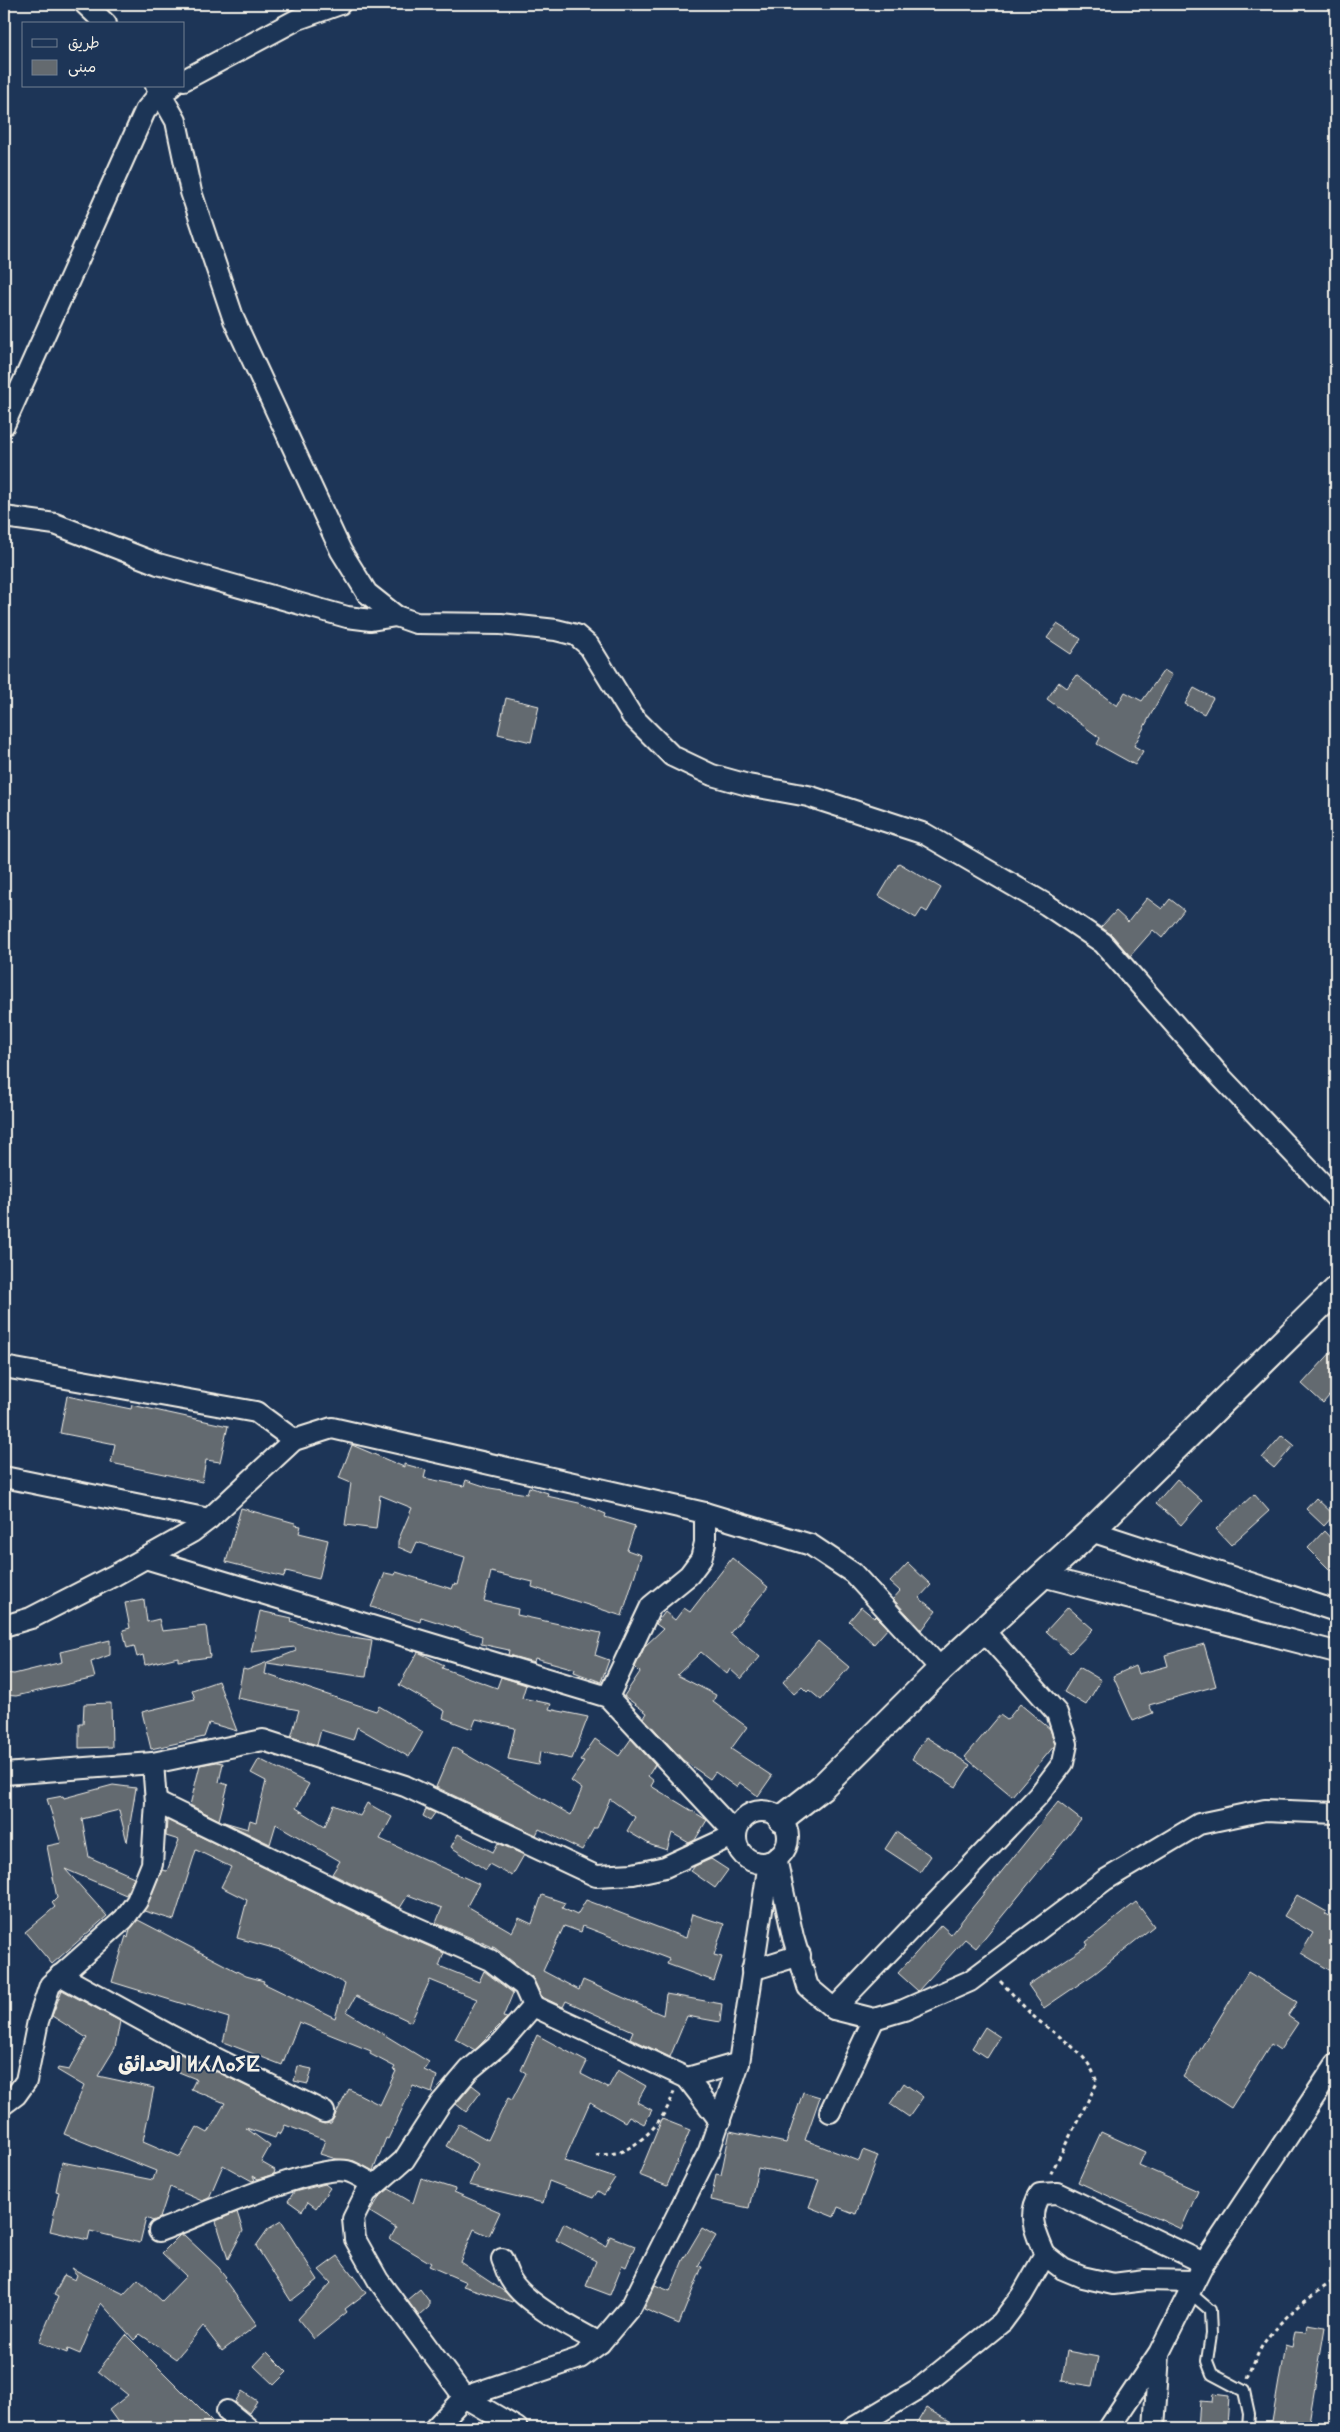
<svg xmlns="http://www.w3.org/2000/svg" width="1340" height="2432" font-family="'Balsamiq Sans','Playpen Sans Arabic','Noto Sans Tifinagh',sans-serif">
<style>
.building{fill:#646a6f;stroke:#f4f1e8}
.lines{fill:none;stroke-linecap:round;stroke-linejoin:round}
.service-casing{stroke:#f4f1e8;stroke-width:14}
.minor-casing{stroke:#f4f1e8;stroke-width:24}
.tertiary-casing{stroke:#f4f1e8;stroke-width:29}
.path{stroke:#f4f1e8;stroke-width:3;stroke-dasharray:4 4;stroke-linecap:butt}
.service{stroke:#1d3557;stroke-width:10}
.minor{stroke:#1d3557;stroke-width:20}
.tertiary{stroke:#1d3557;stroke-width:25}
.labels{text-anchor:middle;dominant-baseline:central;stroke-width:4;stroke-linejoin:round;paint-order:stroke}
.district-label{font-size:21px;font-weight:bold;fill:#f4f1e8;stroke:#1d3557}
</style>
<rect width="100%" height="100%" fill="#1d3557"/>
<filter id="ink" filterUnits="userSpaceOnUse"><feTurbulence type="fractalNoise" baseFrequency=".02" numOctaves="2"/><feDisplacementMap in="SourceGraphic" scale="10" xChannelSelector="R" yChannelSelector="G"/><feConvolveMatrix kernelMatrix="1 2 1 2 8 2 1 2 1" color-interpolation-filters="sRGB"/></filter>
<g filter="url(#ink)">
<g class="building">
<polygon points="1057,624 1081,639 1071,654 1047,638"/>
<polygon points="1164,670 1172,675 1134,746 1143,751 1135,765 1097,744 1100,738 1047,699 1059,682 1067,688 1076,675 1117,706 1125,692 1142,701"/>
<polygon points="1194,688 1213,698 1204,714 1185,704"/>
<polygon points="506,698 539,706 531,742 498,734"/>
<polygon points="899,863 941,888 927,912 922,909 916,918 879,896"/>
<polygon points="1147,898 1162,909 1170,899 1184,910 1162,938 1153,930 1130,956 1112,935 1101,927 1116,911 1128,922"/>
<polygon points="1336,1347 1336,1388 1323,1403 1302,1384"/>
<polygon points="67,1396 131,1409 132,1405 228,1426 220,1462 206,1460 202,1482 111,1463 115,1444 60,1433"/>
<polygon points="1282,1435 1294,1445 1274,1468 1262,1458"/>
<polygon points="352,1445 404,1467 404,1464 426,1470 424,1478 464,1486 466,1480 490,1488 527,1494 529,1487 548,1493 547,1496 579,1503 606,1514 605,1517 635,1526 627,1550 641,1555 622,1616 532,1587 533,1582 491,1572 484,1601 518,1609 517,1615 601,1633 595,1655 609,1660 601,1682 574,1672 575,1669 535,1658 534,1662 508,1655 509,1650 481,1644 482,1636 421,1617 420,1622 371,1607 385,1573 395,1575 396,1572 452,1589 454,1584 458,1585 465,1557 417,1542 412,1553 398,1547 398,1541 412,1508 380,1495 376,1529 345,1525 351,1483 339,1478"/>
<polygon points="1177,1479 1202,1501 1181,1525 1156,1503"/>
<polygon points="1254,1494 1269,1511 1231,1545 1216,1529"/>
<polygon points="1316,1498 1334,1515 1324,1526 1306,1509"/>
<polygon points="241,1508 295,1523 295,1525 301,1526 299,1533 328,1540 319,1579 286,1571 284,1577 226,1562"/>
<polygon points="1324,1531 1336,1544 1336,1576 1308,1548"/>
<polygon points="732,1558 768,1587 730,1633 760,1657 741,1679 730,1669 727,1674 701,1652 677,1675 716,1695 713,1702 747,1727 731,1749 772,1776 758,1796 739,1782 736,1787 715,1772 710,1779 683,1760 644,1718 647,1713 624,1696 640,1672 635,1667 645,1646 663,1629 656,1624 665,1612 675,1620 684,1608 690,1612"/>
<polygon points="908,1563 931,1585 919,1598 936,1611 922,1630 893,1599 900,1591 890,1582"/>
<polygon points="144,1600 147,1622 159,1619 162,1631 206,1626 210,1657 178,1661 178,1657 145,1665 143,1655 137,1657 134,1646 127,1648 123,1630 130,1628 125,1603"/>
<polygon points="861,1607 874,1618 876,1616 888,1628 874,1644 849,1621"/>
<polygon points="1068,1607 1093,1629 1070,1653 1046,1631"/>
<polygon points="260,1611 292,1618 291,1621 334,1635 372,1641 366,1677 267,1663 265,1674 376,1711 379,1706 423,1732 409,1757 357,1727 353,1740 321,1730 317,1745 291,1737 299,1710 237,1698 243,1669 247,1670 296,1651 295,1647 251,1652"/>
<polygon points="110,1640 110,1655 91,1662 95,1678 16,1696 4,1695 4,1673 14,1674 62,1662 60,1652"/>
<polygon points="818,1641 849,1667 821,1700 809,1690 807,1692 802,1687 794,1694 783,1682"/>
<polygon points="1204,1644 1216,1686 1149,1705 1153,1713 1133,1721 1113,1676 1135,1666 1138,1674 1168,1666 1165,1655"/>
<polygon points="418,1652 444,1665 442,1668 497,1688 501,1677 526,1685 522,1698 551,1704 549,1709 588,1717 572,1759 540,1752 538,1765 508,1759 515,1728 476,1719 472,1729 443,1718 445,1711 399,1685"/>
<polygon points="1079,1667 1101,1680 1086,1705 1064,1692"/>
<polygon points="218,1681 237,1731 209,1723 204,1737 151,1749 142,1712 195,1699 192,1690"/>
<polygon points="111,1703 112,1747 79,1748 79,1724 83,1724 84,1704"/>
<polygon points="1020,1704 1050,1729 1055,1745 1012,1796 965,1757 1000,1715 1007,1720"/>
<polygon points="926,1737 970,1765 956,1787 912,1759"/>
<polygon points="595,1739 619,1756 631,1739 655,1765 648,1776 654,1781 651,1786 707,1820 695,1840 689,1843 672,1833 667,1850 651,1845 627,1831 635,1817 610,1799 597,1828 594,1828 582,1850 539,1829 536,1835 436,1787 453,1747 571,1815 582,1789 571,1781 584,1762 580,1761"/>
<polygon points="259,1759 309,1784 296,1808 325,1826 334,1805 360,1816 367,1803 392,1817 380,1839 479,1884 467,1906 512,1932 519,1918 532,1924 542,1895 565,1903 562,1908 577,1915 586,1900 686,1938 692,1914 724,1924 714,1955 722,1957 714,1981 667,1964 669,1959 583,1926 581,1932 564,1926 543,1971 579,1990 583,1980 663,2015 666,1994 722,2004 720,2022 687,2016 670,2057 630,2038 633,2031 566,2001 563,2007 542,1997 532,1977 495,1948 436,1923 442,1908 408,1895 400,1908 332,1874 340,1861 276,1824 270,1844 224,1822 248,1829 250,1820 256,1822 266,1781 251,1773"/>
<polygon points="217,1762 223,1763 219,1782 228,1785 219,1820 190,1805 200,1765"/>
<polygon points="113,1785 136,1788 127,1842 119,1810 82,1819 89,1857 134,1877 126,1895 65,1869 107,1916 52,1964 25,1932 55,1907 52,1903 57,1898 47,1846 61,1843 47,1799 63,1796 64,1798"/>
<polygon points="1058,1802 1081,1820 976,1948 965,1939 918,1991 898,1973 941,1925 951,1934"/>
<polygon points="426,1809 435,1813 430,1820 423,1816"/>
<polygon points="167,1820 387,1928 444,1953 439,1966 479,1982 484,1971 513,1993 503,2017 507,2018 475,2050 455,2039 477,1999 430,1980 411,2022 356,1996 347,2012 429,2062 424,2070 437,2076 432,2093 413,2086 388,2139 386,2138 373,2171 354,2161 336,2159 320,2154 325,2140 285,2125 280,2135 277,2133 275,2138 246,2128 270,2146 261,2162 275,2170 274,2174 258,2179 253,2176 255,2180 252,2181 223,2165 209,2198 202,2201 170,2187 160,2218 153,2221 146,2218 140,2243 90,2231 88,2240 50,2231 59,2192 56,2191 62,2162 153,2180 156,2171 64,2134 84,2086 57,2070 58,2068 69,2070 87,2038 52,2016 62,1990 120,2021 115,2048 98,2076 154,2088 143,2141 180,2157 197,2127 208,2133 225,2103 191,2089 196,2079 169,2068 176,2052 324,2124 331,2123 349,2089 380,2105 396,2071 393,2070 395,2067 370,2054 371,2051 299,2022 282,2065 223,2042 229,2018 112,1982 126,1936 128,1938 130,1929 138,1920 246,1976 264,1981 263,1983 335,2018 345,1984 284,1951 237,1938 247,1900 221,1887 231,1867 196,1850 174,1920 144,1911 162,1870 167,1871 179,1840 166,1836"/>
<polygon points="896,1832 931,1856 920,1872 885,1849"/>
<polygon points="458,1834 493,1852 498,1843 524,1855 512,1876 489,1864 486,1870 451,1847"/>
<polygon points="711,1859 728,1870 715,1888 691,1871 695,1866"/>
<polygon points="1297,1895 1327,1912 1325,1914 1336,1922 1336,1974 1301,1953 1313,1933 1284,1916"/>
<polygon points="1136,1902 1154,1926 1094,1974 1044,2008 1028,1985 1088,1945 1086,1942"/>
<polygon points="1248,1972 1297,2002 1288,2016 1298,2023 1280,2050 1271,2044 1231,2108 1183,2077"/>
<polygon points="985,2027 1000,2037 987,2058 972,2048"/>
<polygon points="537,2035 587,2062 581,2074 608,2088 618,2070 646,2086 637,2102 652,2110 644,2124 629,2116 625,2122 590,2102 564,2161 615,2178 604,2195 598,2191 593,2198 549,2181 543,2203 469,2185 478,2165 446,2146 459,2124 488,2140 508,2098 512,2100 526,2073 521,2070"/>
<polygon points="298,2066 312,2069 308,2084 294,2081"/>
<polygon points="904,2083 923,2097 909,2117 890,2104"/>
<polygon points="472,2085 481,2092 466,2112 456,2104"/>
<polygon points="803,2092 820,2097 805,2140 859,2161 863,2150 878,2156 856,2214 838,2207 834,2217 809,2207 819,2180 758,2168 749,2208 711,2200 716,2174 721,2175 730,2131 786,2143"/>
<polygon points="662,2119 690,2130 667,2186 639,2175"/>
<polygon points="1101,2132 1145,2152 1139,2165 1198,2191 1181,2229 1078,2182"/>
<polygon points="421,2178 455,2189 454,2192 500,2212 489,2236 474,2229 460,2262 505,2292 513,2300 512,2302 463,2286 466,2282 429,2266 431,2263 390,2239 396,2228 370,2212 380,2196 389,2189 413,2203"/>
<polygon points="325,2184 330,2188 316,2208 308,2202 302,2211 288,2201 294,2192"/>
<polygon points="237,2212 243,2231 228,2259 216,2221"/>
<polygon points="281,2221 318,2280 291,2301 256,2246 268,2229"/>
<polygon points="564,2223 606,2246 610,2236 635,2246 626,2267 622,2265 610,2295 586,2286 596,2261 556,2240"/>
<polygon points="702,2228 716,2236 698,2266 702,2267 679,2324 644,2309 655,2285 670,2291 683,2260"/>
<polygon points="180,2235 184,2235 219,2268 226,2277 224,2279 257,2325 222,2351 203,2326 176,2359 140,2334 134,2340 101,2303 80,2354 68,2349 67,2353 39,2342 58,2297 54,2295 64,2275 75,2280 77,2275 71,2268 124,2294 138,2279 162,2301 186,2276 162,2253"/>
<polygon points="338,2256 366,2293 345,2309 347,2312 314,2339 298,2319 331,2283 319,2270"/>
<polygon points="420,2289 429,2301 429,2307 419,2316 407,2300"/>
<polygon points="1307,2324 1325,2327 1308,2428 1271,2428 1285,2345 1292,2347 1295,2331 1306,2332"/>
<polygon points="126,2335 219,2428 122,2428 109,2410 128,2395 98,2371"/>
<polygon points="1067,2351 1098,2357 1092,2386 1062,2381"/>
<polygon points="267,2352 287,2372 274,2385 254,2366"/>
<polygon points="242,2391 257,2401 249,2413 235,2402"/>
<polygon points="1213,2394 1229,2396 1227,2428 1198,2428 1200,2401 1212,2402"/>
<polygon points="926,2408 961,2428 914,2428"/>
</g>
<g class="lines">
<g class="service-casing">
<polyline id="service" points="1189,2292 1210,2310 1211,2334 1207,2361 1212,2374 1244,2391 1249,2414 1248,2428"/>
</g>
<g class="minor-casing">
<g id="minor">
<polyline points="85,4 106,24"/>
<polyline points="184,80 298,19 340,4"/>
<polyline points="156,86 176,121 191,192 234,320 341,551 367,593 396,616 416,623 501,624 556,630 576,635 589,646 632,716 672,756 712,775 748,785 808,796 925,834 1047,905 1103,943 1220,1076 1336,1198"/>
<polyline points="4,425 145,111 160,93 171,87"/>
<polyline points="4,517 55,524 158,564 347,617 371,620 396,616"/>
<polyline points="4,1367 256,1412 294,1440"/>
<polyline points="4,1477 209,1519"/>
<polyline points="1091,1531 1336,1611"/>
<polyline points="145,1558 608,1697 736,1834 665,1867 633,1874 596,1876 405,1786 263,1740 153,1763"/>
<polyline points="1042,1576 1336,1652"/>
<polyline points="4,1626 31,1618 115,1575 192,1532 209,1519 294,1440 332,1428 705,1513 811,1545 853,1573 941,1669"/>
<polyline points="608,1697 651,1606 689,1575 701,1559 705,1543 705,1513"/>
<polyline points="4,1774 153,1763 156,1802 152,1864 137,1901 124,1919 50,1985 38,2021 26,2081 16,2095 4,2104"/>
<polyline points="156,1802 392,1917 490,1960 524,1986 533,2006 501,2043 469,2070 440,2104 404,2160 366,2193 353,2219 355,2239 378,2280 464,2397 517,2428"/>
<circle cx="762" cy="1837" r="26"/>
<polyline points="776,1858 793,1937 808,1987 834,2009 874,2019 904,2010 970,1981 1105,1880 1199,1824 1265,1810 1336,1813"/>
<polyline points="752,1970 800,1955"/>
<polyline points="60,1975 171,2036 324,2112"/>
<polyline points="533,2006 687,2078 739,2063"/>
<polyline points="834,2009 1038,1796 1063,1763 1067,1744 1057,1713 983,1630"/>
<polyline points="687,2078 720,2121"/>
<polyline points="830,2112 874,2019"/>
<path d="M 159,2231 C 196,2217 314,2164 347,2171 C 356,2173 366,2181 375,2185"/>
<polyline points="1045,2255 1063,2269 1082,2277 1113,2284 1145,2280 1194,2281"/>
<path d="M 502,2259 C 505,2266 507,2274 511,2280 C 525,2304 576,2330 600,2343"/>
<polyline points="227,2411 248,2428"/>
<polyline points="435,2428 464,2397 580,2358 600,2343 632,2305 709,2151 739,2063 769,1862"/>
<path d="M 853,2428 L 920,2388 L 1002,2322 L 1022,2295 L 1045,2255 C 1036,2233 1026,2216 1040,2194 L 1057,2193 L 1204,2263"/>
<polyline points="1109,2428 1159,2353 1204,2263 1336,2064"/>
<polyline points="1154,2428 1159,2355"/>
</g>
</g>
<g class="tertiary-casing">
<polyline id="tertiary" points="781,1819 822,1787 941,1669 1091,1531 1336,1290"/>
</g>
<g class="path">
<path d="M 1000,1981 C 1011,1992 1021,2004 1032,2015 C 1055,2036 1089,2051 1097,2083 L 1050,2175"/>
<path d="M 596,2156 C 605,2154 619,2154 627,2149 C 648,2138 668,2114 674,2091"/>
<path d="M 1248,2379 C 1251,2371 1254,2362 1258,2354 C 1271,2324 1310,2297 1336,2279"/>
</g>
<use href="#service" class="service"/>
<use href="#minor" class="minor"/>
<use href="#tertiary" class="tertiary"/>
</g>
</g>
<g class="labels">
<g class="district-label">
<text x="189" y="2064">الحدائق ⵍⵃⴷⴰⵢⵇ</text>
</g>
</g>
<rect width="1340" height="2432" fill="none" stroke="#1d3557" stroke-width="20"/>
<rect x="10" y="10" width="1320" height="2412" fill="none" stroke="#f4f1e8" stroke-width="2" filter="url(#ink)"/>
<rect x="22" y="22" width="162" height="65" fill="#1d3557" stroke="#738091"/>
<rect x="32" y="39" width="25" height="8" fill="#1d3557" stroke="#738091"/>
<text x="68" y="48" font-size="15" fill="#f4f1e8">طريق</text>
<rect x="32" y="60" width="25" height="15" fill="#646a6f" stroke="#738091"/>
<text x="68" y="72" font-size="15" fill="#f4f1e8">مبنى</text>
</svg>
